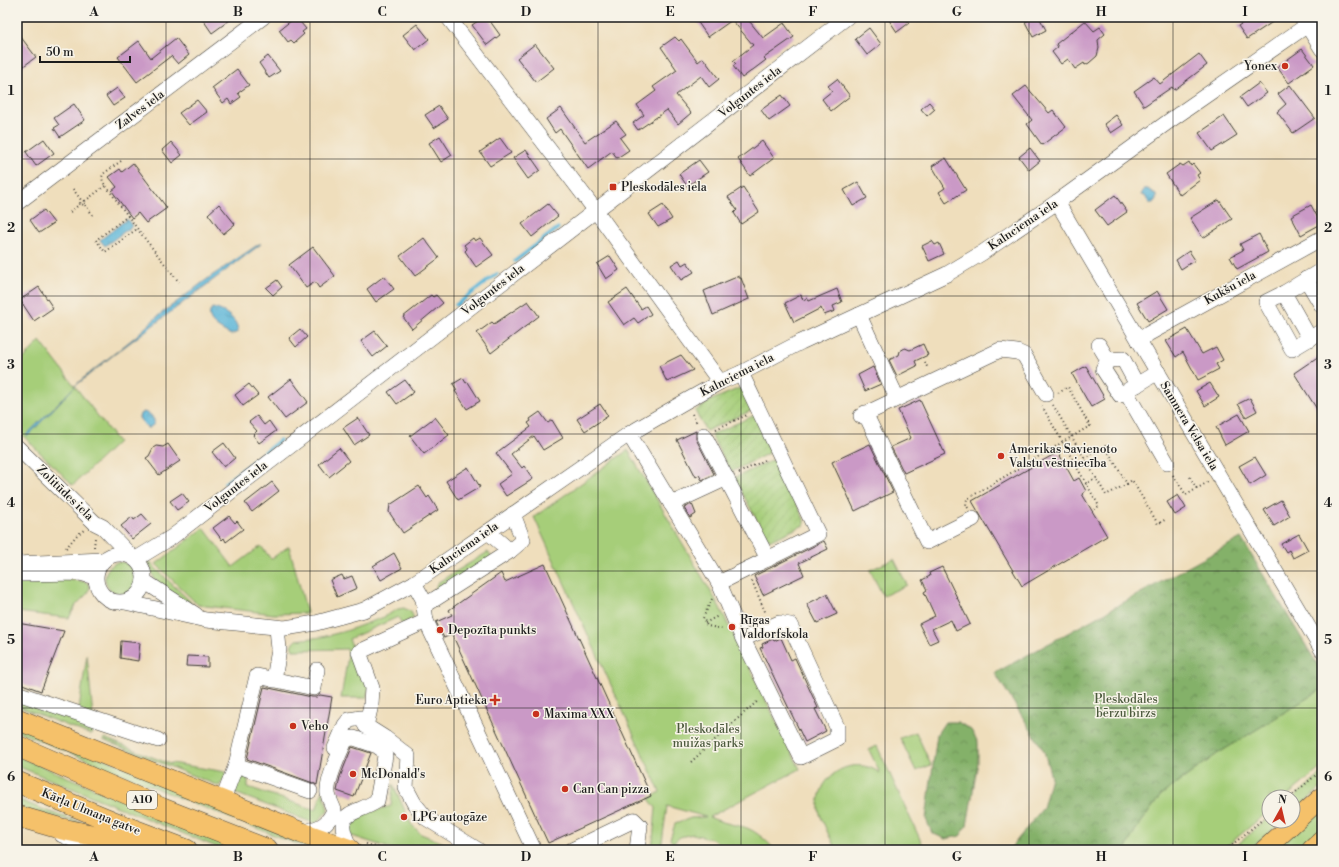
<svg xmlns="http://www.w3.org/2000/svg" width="1339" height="867" font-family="'Libre Bodoni',serif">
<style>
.green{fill:#a6ce79;stroke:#61754a}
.forest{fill:url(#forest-crowns);stroke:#506642}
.garden{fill:url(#garden-furrows);stroke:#61754a}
.water{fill:url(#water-ripples);stroke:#3b687a}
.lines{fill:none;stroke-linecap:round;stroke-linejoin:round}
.stream{stroke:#5ab5d8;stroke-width:3.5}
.building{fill:#ca99c6}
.minor-casing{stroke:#3c3934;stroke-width:16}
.major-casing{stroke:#3c3934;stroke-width:20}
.highway-casing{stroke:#3c3934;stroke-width:22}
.path{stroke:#3c3934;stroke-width:2;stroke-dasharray:1 3;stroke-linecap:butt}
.minor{stroke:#fff;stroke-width:15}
.major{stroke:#f5c16b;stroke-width:19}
.highway{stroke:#f5c16b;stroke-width:21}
.grid{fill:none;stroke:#1c1c1c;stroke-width:1;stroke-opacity:0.55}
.poi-dot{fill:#c8321e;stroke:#f7f3e8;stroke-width:1.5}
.labels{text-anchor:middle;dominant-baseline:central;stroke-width:3;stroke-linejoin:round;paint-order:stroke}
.shield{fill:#f7f3e8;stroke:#5e5c59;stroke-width:1}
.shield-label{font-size:11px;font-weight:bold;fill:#1c1c1c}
.poi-label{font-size:12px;fill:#1c1c1c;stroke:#f7f3e8;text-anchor:start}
.street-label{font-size:12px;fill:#1c1c1c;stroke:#f7f3e8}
.park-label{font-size:12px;fill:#4c5a3d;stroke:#f7f3e8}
.neatline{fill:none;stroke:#1c1c1c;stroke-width:1.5}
.grid-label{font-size:13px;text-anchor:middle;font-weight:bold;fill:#1c1c1c}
</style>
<defs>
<pattern id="forest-crowns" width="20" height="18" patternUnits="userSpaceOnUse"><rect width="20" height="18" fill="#84b169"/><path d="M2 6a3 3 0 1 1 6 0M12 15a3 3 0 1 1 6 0" fill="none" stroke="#6b8f56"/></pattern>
<pattern id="garden-furrows" width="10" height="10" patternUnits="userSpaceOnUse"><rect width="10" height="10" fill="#a6ce79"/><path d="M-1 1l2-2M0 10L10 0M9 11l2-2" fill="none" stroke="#8eb068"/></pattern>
<pattern id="water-ripples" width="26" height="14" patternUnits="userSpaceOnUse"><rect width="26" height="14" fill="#5ab5d8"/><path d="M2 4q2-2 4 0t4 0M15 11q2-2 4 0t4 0" fill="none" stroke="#4a92ae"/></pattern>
</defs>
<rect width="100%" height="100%" fill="#f7f3e8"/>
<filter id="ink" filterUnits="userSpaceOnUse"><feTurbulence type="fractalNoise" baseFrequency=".025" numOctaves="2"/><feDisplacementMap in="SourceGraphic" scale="8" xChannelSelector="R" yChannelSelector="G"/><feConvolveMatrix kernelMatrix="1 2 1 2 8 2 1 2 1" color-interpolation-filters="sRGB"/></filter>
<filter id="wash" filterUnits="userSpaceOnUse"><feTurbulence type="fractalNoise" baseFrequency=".012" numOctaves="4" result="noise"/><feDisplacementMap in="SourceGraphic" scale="16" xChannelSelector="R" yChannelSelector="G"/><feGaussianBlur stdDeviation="0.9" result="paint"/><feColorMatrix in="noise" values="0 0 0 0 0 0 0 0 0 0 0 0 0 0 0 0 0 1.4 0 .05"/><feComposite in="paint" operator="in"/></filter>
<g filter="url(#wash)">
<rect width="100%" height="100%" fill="#efdebc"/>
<g class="green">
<polygon points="40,341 118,442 73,485 17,430 17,366"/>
<path d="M 628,450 L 718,604 L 800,769 L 709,817 C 718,821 729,824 739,826 C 752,827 766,840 775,850 L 723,850 L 715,840 L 693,834 L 680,837 L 673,843 L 670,839 L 675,824 L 691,818 L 706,817 L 667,806 L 661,850 L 652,850 L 656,808 L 649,799 L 660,792 L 534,517 Z"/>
<polygon points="204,528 233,567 261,546 271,559 289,546 307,613 274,614 198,605 156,564"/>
<polygon points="488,552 494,561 435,593 436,586 440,581"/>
<polygon points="894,559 907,585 883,596 870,570"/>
<polygon points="149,560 153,566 194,605 156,584 148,561"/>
<circle cx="121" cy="578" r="16"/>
<polygon points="69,579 86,582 90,586 88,593 76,605 69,618 17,612 17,582 29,580"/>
<polygon points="404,608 411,612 414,618 402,624 398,617 349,639 369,688 366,698 341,698 348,655 347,649 293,650 291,645 296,640 322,637 346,631 384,617 398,609"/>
<polygon points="87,655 94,727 91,735 17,706 17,700 77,722"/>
<polygon points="1322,689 1322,767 1286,797 1269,797 1269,811 1222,850 1125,850 1135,831 1161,795 1217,754"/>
<polygon points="17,724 334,850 313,850 284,839 180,798 17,731"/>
<polygon points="916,732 931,765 916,771 900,738"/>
<polygon points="104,738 170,764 171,763 226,772 224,780 219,786 103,740"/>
<path d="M 877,746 L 925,850 L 836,850 C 831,839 821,820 819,810 C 815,776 852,753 880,773 L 869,750 Z"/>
<polygon points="17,756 242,850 224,850 17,766"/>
<polygon points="239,772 248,774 248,787 316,810 323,790 328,810 316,824 235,793 235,789"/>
<polygon points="1322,774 1322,787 1293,812 1293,798"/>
<polygon points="393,784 411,824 421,834 461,850 395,850 349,835 348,825 358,815 391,806"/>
<polygon points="17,799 47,811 92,826 17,808"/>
<polygon points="1322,806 1322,831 1300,850 1272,850"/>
<polygon points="1269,818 1269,821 1283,821 1249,850 1231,850"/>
</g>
<g class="forest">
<polygon points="1241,538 1322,672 1322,689 1217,754 1161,795 1135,831 1125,850 1009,850 1043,808 1051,777 1044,751 995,673"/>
<polygon points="945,722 958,722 971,730 978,742 978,762 967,826 960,836 945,839 932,833 926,819 937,734"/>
</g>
<g class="garden">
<polygon points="742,387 753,410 706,431 695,411 712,400"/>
<polygon points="755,415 771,452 731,472 711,435"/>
<polygon points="775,459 804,519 804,525 771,540 766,537 734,478"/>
</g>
<g class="water">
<polygon points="1144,189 1148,189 1156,195 1156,199 1153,203 1149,203 1145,196 1141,195"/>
<polygon points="127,219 132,226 105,246 100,240"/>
<polygon points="259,244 261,244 112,356 75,386 28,436 26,435 80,381 135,337 158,316 210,277"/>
<path d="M 212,308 C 224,310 238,319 238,332 L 231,335 C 221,329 203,322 212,308 Z"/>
<polygon points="144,412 151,415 154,420 154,424 149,428 147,428 139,418 140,414"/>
</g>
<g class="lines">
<g class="stream">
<polyline points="515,261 558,228"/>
<polyline points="456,305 497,274"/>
<polyline points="225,483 280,440"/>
</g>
</g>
<g id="blocks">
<g class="building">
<polygon points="201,17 234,17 212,33"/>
<polygon points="296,17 306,29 302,32 304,34 294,43 291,40 288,42 279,30"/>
<polygon points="484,17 487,17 500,35 487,45 472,25"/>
<polygon points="702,17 746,17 763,38 784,23 794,37 764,58 766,60 742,78 733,66 736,64 733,61 753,45 732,20 708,37 697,21"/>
<polygon points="887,17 905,17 909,23 897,32"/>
<polygon points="1035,17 1039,17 1046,30 1033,37 1025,22"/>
<polygon points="1244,17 1280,17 1247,39 1238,26 1247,20"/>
<polygon points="1085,21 1094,31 1100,27 1105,34 1098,40 1099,48 1097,56 1089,63 1085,65 1084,63 1075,69 1068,59 1061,64 1052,52 1058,47 1056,44"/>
<polygon points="417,24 429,39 415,50 403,35"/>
<polygon points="869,28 881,44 867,55 855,39"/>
<polygon points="17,32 36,57 21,68 17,62"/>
<polygon points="675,37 679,41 681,39 698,62 703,58 719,79 709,87 701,76 676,95 691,113 678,124 667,110 638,130 633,123 644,115 637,105 656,91 653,87 677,70 661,47"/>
<polygon points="176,38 189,55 178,64 171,56 137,82 118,57 139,41 151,58"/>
<polygon points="535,44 554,68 536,82 517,58"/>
<polygon points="1302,49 1314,65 1289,83 1277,67"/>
<polygon points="1199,54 1207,65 1174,90 1172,87 1144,106 1134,91 1154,77 1160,84"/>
<polygon points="268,56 280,71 269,78 259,63"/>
<polygon points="237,69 249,85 238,93 241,97 231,104 228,99 223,103 212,88"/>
<polygon points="837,79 850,96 831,111 822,99 832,91 828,86"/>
<polygon points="1259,83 1267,93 1247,107 1240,97"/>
<polygon points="1290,85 1315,118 1293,133 1277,112 1286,104 1278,94"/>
<polygon points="1026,86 1049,113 1053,110 1066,127 1042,145 1027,124 1032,120 1013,96"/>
<polygon points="117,88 125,98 113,106 106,96"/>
<polygon points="782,95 790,106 769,121 761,110"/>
<polygon points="197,100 207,112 189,125 179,113"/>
<polygon points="929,102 935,109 927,116 921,109"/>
<polygon points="74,104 85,120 60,137 54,128 59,125 54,118"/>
<polygon points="439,106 448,119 434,128 425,115"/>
<polygon points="561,108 585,142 616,121 626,134 620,138 629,150 617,158 612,151 588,169 560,129 555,133 546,119"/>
<polygon points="1116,115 1123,125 1111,133 1104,124"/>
<polygon points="1224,116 1237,135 1212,151 1199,133"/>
<polygon points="440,136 452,155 441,162 429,143"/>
<polygon points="500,138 511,153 490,166 480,152"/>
<polygon points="44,139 54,153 36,166 26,152"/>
<polygon points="762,141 774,158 750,176 738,159"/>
<polygon points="171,142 182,155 172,163 162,150"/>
<polygon points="1030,148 1040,161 1029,170 1019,157"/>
<polygon points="526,150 540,170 528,179 513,158"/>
<polygon points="946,158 966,190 946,203 939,192 945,188 932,166"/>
<polygon points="699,160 708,172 687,186 679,174"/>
<polygon points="1189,162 1191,166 1193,164 1200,173 1197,175 1200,180 1180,195 1166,174 1180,164 1183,166"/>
<polygon points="133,163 167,208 146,223 138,213 132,218 112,191 117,187 109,177 120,169 122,172"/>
<polygon points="858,182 867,198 853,206 844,190"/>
<polygon points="743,187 759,212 741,224 734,213 737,210 728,197"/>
<polygon points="1115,195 1127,212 1107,226 1095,210"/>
<polygon points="1219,200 1232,219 1203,238 1190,218"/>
<polygon points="219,204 235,224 223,234 208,214"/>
<polygon points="548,204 558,216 532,237 522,224"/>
<polygon points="663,205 672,219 658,227 649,214"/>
<polygon points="1311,205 1321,224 1301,235 1291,216"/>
<polygon points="44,210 54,223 39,233 30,220"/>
<polygon points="1259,234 1268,252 1237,269 1230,257 1243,250 1240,244"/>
<polygon points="424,238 439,258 415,276 400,256"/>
<polygon points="473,238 475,241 480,238 493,255 476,267 465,251 467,249 464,245"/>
<polygon points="932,241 935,245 939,243 944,254 929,261 922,246"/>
<polygon points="313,247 335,276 319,288 315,282 306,288 289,265"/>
<polygon points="1189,251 1195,260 1181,269 1176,260"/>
<polygon points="610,256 619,270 606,279 597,264"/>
<polygon points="679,260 682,265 687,262 694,272 681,280 671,265"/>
<polygon points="384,276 394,289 376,302 367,289"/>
<polygon points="739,276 739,278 741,278 749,299 713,315 704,291"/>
<polygon points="277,280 282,287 273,295 266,288"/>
<polygon points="39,287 53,308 34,321 20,300"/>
<polygon points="627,289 641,309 646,306 651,314 638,323 634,318 624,325 608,302"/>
<polygon points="837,289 842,302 833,306 835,311 824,315 821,308 794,322 785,303 801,295 803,300 807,298 809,301"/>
<polygon points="1157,291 1168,309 1148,321 1137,303"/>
<polygon points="431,295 433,297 436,295 443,303 412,329 403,317"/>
<polygon points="528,301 539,316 491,353 477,333 492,322 494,324"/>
<polygon points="300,329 307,337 296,347 289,338"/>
<polygon points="1187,329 1202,354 1216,347 1223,360 1216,364 1219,369 1198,380 1183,352 1176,357 1166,341"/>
<polygon points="375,331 387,346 373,357 361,341"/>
<polygon points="923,344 928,355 915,361 917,366 897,376 889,360 899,355 900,351 905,348 910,350"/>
<polygon points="1322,354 1322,417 1294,373"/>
<polygon points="681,355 693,370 667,382 659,366"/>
<polygon points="1086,366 1105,399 1091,407 1072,374"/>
<polygon points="873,367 881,384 865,391 858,375"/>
<polygon points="463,378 466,383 468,382 480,401 467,409 455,391 457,390 453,384"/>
<polygon points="291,379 308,402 285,419 268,397"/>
<polygon points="405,380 414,392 397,404 388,392"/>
<polygon points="1210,383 1219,397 1205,406 1196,391"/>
<polygon points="249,384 258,395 243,406 235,395"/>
<polygon points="1250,398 1257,411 1246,417 1238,404"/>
<polygon points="920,400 945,454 904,473 891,447 911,438 898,410"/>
<polygon points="600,404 608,416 585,431 577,419"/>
<polygon points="540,412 548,423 552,420 563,438 543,450 534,436 511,454 522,468 524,466 533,479 506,496 498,484 512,474 496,453 531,427 528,423 531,421 530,419"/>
<polygon points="1239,414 1249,431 1225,445 1216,427"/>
<polygon points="257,416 264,425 269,421 276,431 259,443 253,435 257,431 249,422"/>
<polygon points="435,417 449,435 424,454 410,436"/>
<polygon points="358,418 369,435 354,445 343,428"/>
<polygon points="696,431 696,439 714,474 702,480 699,475 696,477 677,440"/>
<polygon points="224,443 235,458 224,467 212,452"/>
<polygon points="168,444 180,461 159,475 146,458 149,456 153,448 156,446 163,447"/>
<polygon points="870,444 893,492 855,511 832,462"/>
<polygon points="339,448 349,461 329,477 319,464"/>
<polygon points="1058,452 1074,481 1079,478 1086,491 1082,494 1107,536 1022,586 972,501"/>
<polygon points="1255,457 1266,475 1250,485 1239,466"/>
<polygon points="468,467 480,487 458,500 446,481"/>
<polygon points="272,482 279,491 252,512 245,503"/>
<polygon points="419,486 427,498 429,496 438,510 403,533 389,512 390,505"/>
<polygon points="182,493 189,502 177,510 170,501"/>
<polygon points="1178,495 1186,508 1175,515 1167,502"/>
<polygon points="1281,500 1290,516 1274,526 1264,510"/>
<polygon points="692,504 696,514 690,518 684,508"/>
<polygon points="142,514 151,524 132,539 121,526 132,517 134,520"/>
<polygon points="229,516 235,523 237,521 243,529 226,542 224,538 222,540 213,528"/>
<polygon points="1299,534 1308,550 1293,558 1289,550 1286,552 1281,544"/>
<polygon points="824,541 828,549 799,563 804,575 763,595 754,576"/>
<polygon points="394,553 402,568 381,580 373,566"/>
<polygon points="545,564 651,796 548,843 452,634 444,638 436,622 452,615 449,610 501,573 505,582"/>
<polygon points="942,567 970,624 956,631 951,620 932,629 938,640 929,644 919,624 935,616 924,592 927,590 922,580 930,576 929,573"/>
<polygon points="342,575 344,579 352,576 357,588 337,597 330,580"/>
<polygon points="827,594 837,614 817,623 807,604"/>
<polygon points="17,623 64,631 41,691 17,682"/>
<polygon points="781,638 791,660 795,658 818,708 815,709 826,731 805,742 760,648 763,647 762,644 773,639 774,641"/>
<polygon points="121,641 140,643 138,661 120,658"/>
<polygon points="187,656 208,657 208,667 186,666"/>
<polygon points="264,687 312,697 317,697 320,695 332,697 317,785 313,783 247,759"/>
<polygon points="352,747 371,753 354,797 337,791 340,777"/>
</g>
</g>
</g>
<g filter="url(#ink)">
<use href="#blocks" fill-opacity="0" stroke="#3c3934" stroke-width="1"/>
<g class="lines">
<g class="minor-casing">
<g id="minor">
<polyline points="448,17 596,211 720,382"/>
<polyline points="1302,17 1322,49"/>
<polyline points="1057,202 1322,650"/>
<polyline points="17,203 263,17"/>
<polyline points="1322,270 1284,293 1266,302 1292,349 1322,331"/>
<polyline points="1306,279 1322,306"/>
<polyline points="1284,293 1310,339"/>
<polyline points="859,315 897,398"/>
<polyline points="1139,341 1148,334 1322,238"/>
<polyline points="1099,345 1108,360 1103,369 1120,395 1158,372"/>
<polyline points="1108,360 1123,359 1137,385"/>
<polyline points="1126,392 1167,463"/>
<polyline points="865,413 927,542 973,519"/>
<polyline points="861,416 1000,350 1017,352 1024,355 1046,394"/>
<polyline points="629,434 719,583 743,639 801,757 837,739 837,727 790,625 779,623 743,639"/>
<polyline points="704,435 768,559"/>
<polyline points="17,447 95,523 103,527 130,555"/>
<polyline points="671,504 727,478"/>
<polyline points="488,532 510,551"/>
<circle cx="120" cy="578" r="24"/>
<polyline points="136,559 172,537 847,17"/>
<polyline points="17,564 103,560"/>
<polyline points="22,574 80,573 95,577"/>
<polyline points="144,581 196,615"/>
<polyline points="414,583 423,599 426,621 534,850"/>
<polyline points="719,583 818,534 741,373"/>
<polyline points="125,602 206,620 285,628 316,623 364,610 414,583 629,434 686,401 720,382 741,373 801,342 947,274 982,253 1057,202 1172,119 1319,17"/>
<polyline points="424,606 510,551 523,540 513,514"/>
<polyline points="426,621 359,652 372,688 371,705 366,726 385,738 408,756 406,788 414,803 426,818 478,850"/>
<polyline points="274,680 279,649 277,628"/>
<polyline points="17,693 158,740"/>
<polyline points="335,748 345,725 349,720 361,718 366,726"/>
<polyline points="236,765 257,676 314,688 317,670"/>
<polyline points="222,802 236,765 310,791"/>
<path d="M 302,833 C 318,828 327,827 334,810 C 332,805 329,799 328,794 C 326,781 340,752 346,739 L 354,738 L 377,746 L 383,750 L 385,756 L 377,801 C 351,817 331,810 351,850"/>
<polyline points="62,835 96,850"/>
<polyline points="572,850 634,820 640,826 637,850"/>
</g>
</g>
<g class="major-casing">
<g id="major">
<polyline points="1264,850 1322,797"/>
<polyline points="1311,850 1322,840"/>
</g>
</g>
<g class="highway-casing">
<g id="highway">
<polyline points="17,719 302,833 350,850"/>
<polyline points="17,746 163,809 268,850"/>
<polyline points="17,782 121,825 187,850"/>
<polyline points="17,816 62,829 120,841 146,850"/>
</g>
</g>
<g class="path">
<polyline points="121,161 103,174 102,177 103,182 142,235 179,282"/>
<polyline points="73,189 81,200 80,204 85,205 85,201 81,200"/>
<polyline points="85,201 105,186"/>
<polyline points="85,205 93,215"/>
<polyline points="70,212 80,204"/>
<polyline points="128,216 96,240 105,252 137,229"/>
<polyline points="925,362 928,369"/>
<polyline points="1053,405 1096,478 1084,485"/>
<polyline points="1042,406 1099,506 1093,510"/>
<polyline points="692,414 697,423"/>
<polyline points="716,429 747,415"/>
<polyline points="1084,458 1105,446 1127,484 1106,495 1096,478"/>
<polyline points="739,473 767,459"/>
<polyline points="1173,475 1186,495 1208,482"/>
<polyline points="1190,477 1197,489"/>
<polyline points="1127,484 1132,480 1158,524 1166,519"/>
<polyline points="968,508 966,505 967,499 1090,426 1068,387 1058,393"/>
<polyline points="94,547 95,538"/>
<polyline points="66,548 77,535 84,530"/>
<polyline points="752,581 766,614"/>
<polyline points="712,599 703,618 707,626 724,629"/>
<polyline points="705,623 718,616"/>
<polyline points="691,762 745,712 758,701"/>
<polyline points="1290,797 1322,770"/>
<polyline points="366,844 385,850"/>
<polyline points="1226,850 1269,814"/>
</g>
<use href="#minor" class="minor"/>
<use href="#major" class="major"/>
<use href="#highway" class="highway"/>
</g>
</g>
<path class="grid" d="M 166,17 L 166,850M 310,17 L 310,850M 454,17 L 454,850M 598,17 L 598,850M 741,17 L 741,850M 885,17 L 885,850M 1029,17 L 1029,850M 1173,17 L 1173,850M 17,159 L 1322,159M 17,296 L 1322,296M 17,434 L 1322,434M 17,571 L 1322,571M 17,708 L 1322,708"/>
<g class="poi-dot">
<circle cx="1285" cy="66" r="4"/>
<rect x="609" y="183" width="8" height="8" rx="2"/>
<circle cx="1001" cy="456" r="4"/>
<circle cx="732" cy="627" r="4"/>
<circle cx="440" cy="630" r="4"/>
<path d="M493 694h4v4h4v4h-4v4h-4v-4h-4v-4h4z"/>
<circle cx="536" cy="714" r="4"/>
<circle cx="293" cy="726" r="4"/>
<circle cx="353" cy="774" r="4"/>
<circle cx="565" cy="789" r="4"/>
<circle cx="404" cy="817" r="4"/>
</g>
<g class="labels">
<rect class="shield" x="127" y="791" width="30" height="18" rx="3"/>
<g class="shield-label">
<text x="142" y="800">A10</text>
</g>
<g class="poi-label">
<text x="1277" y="66" text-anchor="end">Yonex</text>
<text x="621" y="187">Pleskodāles iela</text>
<text x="1009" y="449">Amerikas Savienoto<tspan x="1009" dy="14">Valstu vēstniecība</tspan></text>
<text x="740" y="620">Rīgas<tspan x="740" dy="14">Valdorfskola</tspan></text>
<text x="448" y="630">Depozīta punkts</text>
<text x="487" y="700" text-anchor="end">Euro Aptieka</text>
<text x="544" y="714">Maxima XXX</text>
<text x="301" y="726">Veho</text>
<text x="361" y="774">McDonald's</text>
<text x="573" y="789">Can Can pizza</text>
<text x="412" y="817">LPG autogāze</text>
</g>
<g class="street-label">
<text transform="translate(750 92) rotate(-38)">Volguntes iela</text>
<text transform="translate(140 110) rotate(-37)">Zalves iela</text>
<text transform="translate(1023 225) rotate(-34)">Kalnciema iela</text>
<text transform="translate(1230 288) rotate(-29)">Kukšu iela</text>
<text transform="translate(493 290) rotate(-38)">Volguntes iela</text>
<text transform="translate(737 375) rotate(-27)">Kalnciema iela</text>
<text transform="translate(1189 426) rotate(59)">Samnera Velsa iela</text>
<text transform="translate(236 487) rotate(-38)">Volguntes iela</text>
<text transform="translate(65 493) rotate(44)">Zolitūdes iela</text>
<text transform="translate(464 548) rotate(-35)">Kalnciema iela</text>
<text transform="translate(91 812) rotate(22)">Kārļa Ulmaņa gatve</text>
</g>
<g class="park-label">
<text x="1126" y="699">Pleskodāles<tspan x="1126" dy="14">bērzu birzs</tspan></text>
<text x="708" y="729">Pleskodāles<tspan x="708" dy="14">muižas parks</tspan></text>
</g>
</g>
<rect width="1339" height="867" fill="none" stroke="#f7f3e8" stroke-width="44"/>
<g transform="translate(1281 809) rotate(8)"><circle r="19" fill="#f7f3e8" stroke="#9f9d96"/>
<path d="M0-3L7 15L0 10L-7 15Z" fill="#c8321e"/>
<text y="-6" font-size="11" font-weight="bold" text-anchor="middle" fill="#1c1c1c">N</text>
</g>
<path d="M40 56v6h90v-6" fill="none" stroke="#1c1c1c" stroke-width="2"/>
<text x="46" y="56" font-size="12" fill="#1c1c1c" stroke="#f7f3e8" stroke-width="3" paint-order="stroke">50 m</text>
<rect x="22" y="22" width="1295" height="823" class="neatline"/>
<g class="grid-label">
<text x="94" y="16">A</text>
<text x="238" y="16">B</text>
<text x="382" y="16">C</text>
<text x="526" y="16">D</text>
<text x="670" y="16">E</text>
<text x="813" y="16">F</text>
<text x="957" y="16">G</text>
<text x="1101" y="16">H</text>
<text x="1245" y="16">I</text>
<text x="11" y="95">1</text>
<text x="1328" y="95">1</text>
<text x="11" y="232">2</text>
<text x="1328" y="232">2</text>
<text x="11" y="369">3</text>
<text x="1328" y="369">3</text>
<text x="11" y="507">4</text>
<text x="1328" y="507">4</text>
<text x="11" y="644">5</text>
<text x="1328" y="644">5</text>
<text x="11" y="781">6</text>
<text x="1328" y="781">6</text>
<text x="94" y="861">A</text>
<text x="238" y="861">B</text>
<text x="382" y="861">C</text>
<text x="526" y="861">D</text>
<text x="670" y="861">E</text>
<text x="813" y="861">F</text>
<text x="957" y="861">G</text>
<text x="1101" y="861">H</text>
<text x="1245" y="861">I</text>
</g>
</svg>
